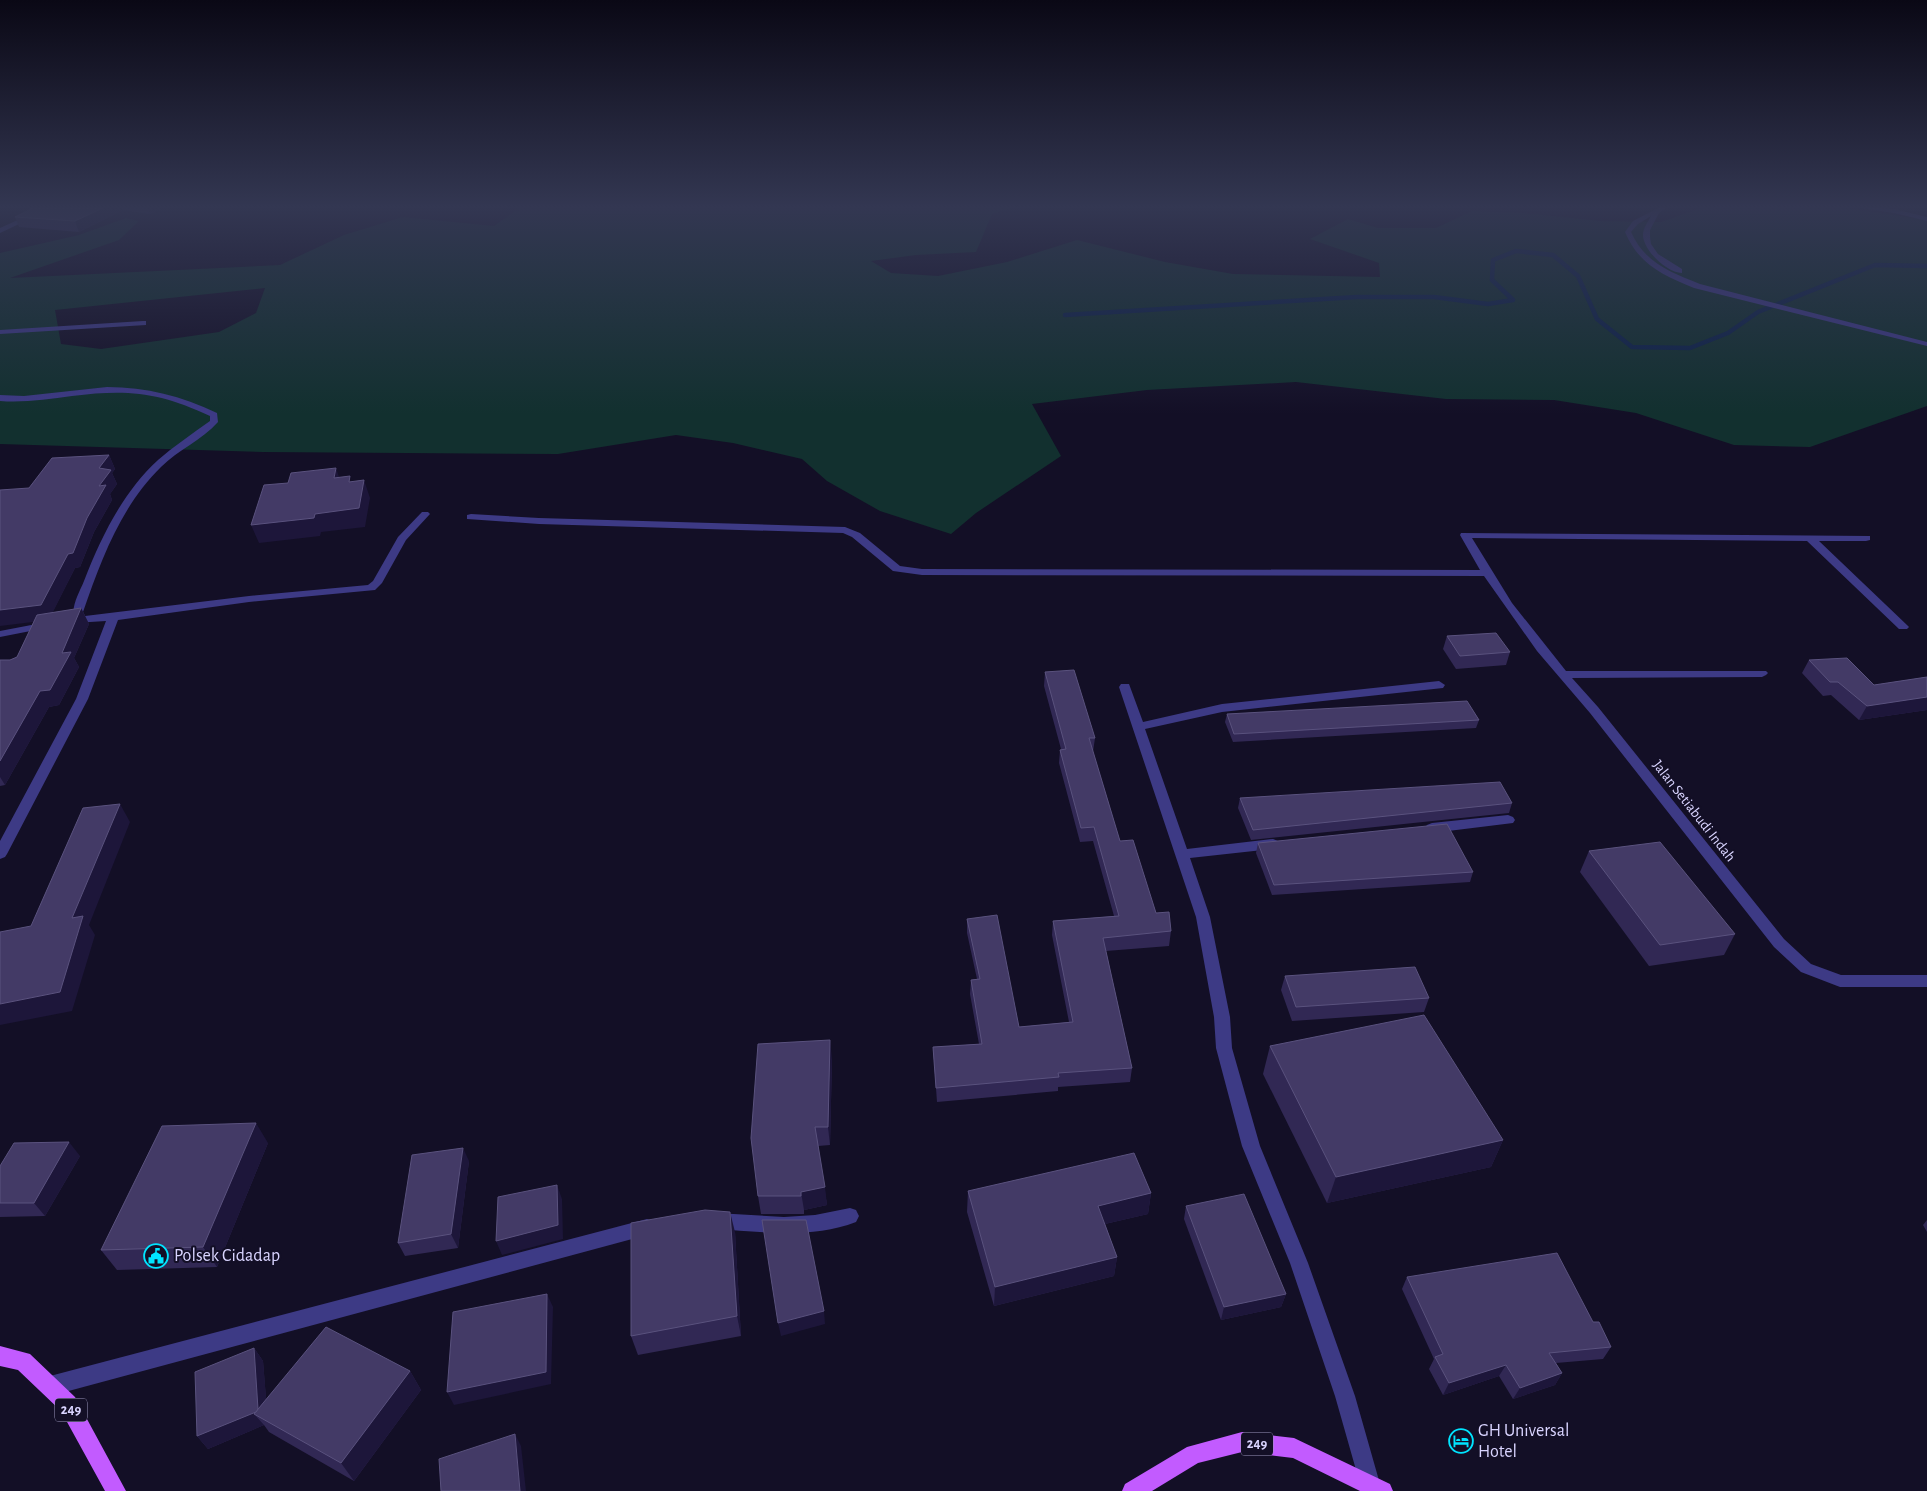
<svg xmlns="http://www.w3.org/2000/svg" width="1927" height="1491" font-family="'Alegreya Sans',sans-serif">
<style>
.green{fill:#12302f;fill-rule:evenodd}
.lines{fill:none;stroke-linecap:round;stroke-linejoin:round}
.stream{stroke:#0c2248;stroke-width:4.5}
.minor{fill:#3d3a85;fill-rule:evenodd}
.primary{fill:#c25bff;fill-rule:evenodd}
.wall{fill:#312854}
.shaded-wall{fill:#1d163a}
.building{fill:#433a66;stroke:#5a527e}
.labels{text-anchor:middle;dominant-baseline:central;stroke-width:4;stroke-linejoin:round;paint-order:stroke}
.shield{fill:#130f26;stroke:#9e99be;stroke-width:1}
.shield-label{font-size:14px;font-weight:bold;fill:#d9d4ff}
.street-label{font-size:15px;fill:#d9d4ff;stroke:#130f26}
.near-poi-label{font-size:18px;fill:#d9d4ff;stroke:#130f26;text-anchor:start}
</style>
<rect width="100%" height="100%" fill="#130f26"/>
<path class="green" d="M 522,206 L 1016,206 L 992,214 L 976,252 L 916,255 L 871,261 L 891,273 L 938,276 L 1007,262 L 1077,240 L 1165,262 L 1233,274 L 1380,277 L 1379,263 L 1310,239 L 1348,219 L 1378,228 L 1436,228 L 1472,211 L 1524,213 L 1600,221 L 1661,222 L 1701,208 L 1722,206 L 1832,206 L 1927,220 L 1927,406 L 1810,447 L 1734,445 L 1636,413 L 1554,400 L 1446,399 L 1296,382 L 1147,390 L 1032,404 L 1061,456 L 976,513 L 951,534 L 880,511 L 827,481 L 802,459 L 733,443 L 676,435 L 558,454 L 263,452 L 0,444 L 0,253 L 79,235 L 126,218 L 139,221 L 119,240 L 10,278 L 280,265 L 344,235 L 403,217 L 494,226 ZM 265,288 L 256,313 L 219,332 L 101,349 L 61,344 L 55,310 Z"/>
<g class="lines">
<polyline class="stream" points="1065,315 1357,297 1434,297 1488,304 1513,300 1492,280 1493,260 1516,251 1553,255 1578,276 1597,319 1632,347 1690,348 1728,333 1758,312 1875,265 1927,266"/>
<g class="minor">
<polygon points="49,206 57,206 0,233 0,228"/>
<path d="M 1662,206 L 1669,206 L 1659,213 L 1650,230 L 1650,237 L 1651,244 L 1658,254 L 1682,269 L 1682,273 C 1667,273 1643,250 1643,235 C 1643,228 1648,222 1651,216 L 1638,224 L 1631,232 C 1645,263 1670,272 1700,284 L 1927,342 L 1927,346 L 1694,288 C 1663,275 1639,265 1625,232 L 1633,221 Z"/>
<polygon points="1850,206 1894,209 1927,217 1927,221 1894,213"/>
<polygon points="143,321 146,321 146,325 0,334 0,330"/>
<path d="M 107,387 C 147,387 181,396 217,413 L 218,422 C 202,440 178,450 161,467 C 121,506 101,560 83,612 L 85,616 L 249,596 L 368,585 L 373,581 L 398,537 L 422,512 L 428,512 L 430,514 L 406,540 L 382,583 L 375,590 L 249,602 L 118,620 L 88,699 L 7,854 L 5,857 L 0,859 L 0,841 L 76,699 L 106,621 L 74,623 L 68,620 L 74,617 C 71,606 80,591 84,581 C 101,537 123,492 158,460 C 174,446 192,434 210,421 L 210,416 C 159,392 127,389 72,396 C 48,399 24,403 0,401 L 0,395 L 24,396 Z"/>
<polygon points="471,514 539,518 845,527 860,533 900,566 922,569 1480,570 1460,535 1461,533 1870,536 1870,540 1866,541 1819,541 1907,625 1909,627 1907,629 1899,629 1807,541 1472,538 1512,603 1566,671 1766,671 1768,673 1766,675 1762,677 1572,678 1598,707 1784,939 1811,964 1841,975 1927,975 1927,987 1840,987 1801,972 1774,947 1590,713 1537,651 1484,576 922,575 893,571 852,537 843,533 539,524 467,519 467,515"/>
<polygon points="47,622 53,625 51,627 0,637 0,631"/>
<polygon points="1439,681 1445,685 1443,688 1222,712 1145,729 1187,849 1273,839 1278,841 1280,844 1278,847 1273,849 1190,858 1210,917 1230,1017 1232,1048 1260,1146 1308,1263 1355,1396 1380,1484 1378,1491 1362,1491 1335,1396 1290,1263 1242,1146 1216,1048 1214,1017 1196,917 1119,687 1121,684 1129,684 1143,722 1222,704"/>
<polygon points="1508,815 1513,817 1515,820 1513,823 1432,833 1427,831 1425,828 1427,825 1432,823"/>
<path d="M 850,1208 L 856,1210 L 859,1216 L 856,1222 C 812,1239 762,1232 716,1229 L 710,1227 L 707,1221 L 710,1215 L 716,1213 L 784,1217 L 815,1215 Z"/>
<polygon points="647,1219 653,1221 656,1227 653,1233 647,1235 50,1396 43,1393 40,1386 43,1379 50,1376"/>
</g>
<g class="primary">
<polygon points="0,1346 30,1354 75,1397 126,1491 105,1491 61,1411 18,1370 0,1366"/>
<polygon points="1242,1432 1294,1438 1390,1484 1393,1491 1360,1491 1293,1458 1242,1452 1198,1463 1152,1491 1122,1491 1125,1484 1187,1447"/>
</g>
</g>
<g class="wall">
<polygon points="37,206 167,206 150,214 123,210 79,232 19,227 15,217"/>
<polygon points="109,455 115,469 112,473 117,484 110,494 112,500 94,532 80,567 75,568 52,613 81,608 89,624 74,658 79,667 59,705 49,707 5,785 0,786 0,660 10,660 17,657 34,622 29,488"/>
<polygon points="1447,636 1510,652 1506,665 1456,669 1443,649"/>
<polygon points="1809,660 1874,685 1927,677 1927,710 1859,720 1831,695 1823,696 1802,673"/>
<polygon points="1045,672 1095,738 1093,752 1120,841 1156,913 1171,931 1169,946 1106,951 1132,1068 1130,1082 1058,1087 1058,1091 937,1102 933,1047 979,1044 970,994 971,980 977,979 967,933 967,919 1019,1027 1069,1022 1052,935 1053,921 1114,916 1093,841 1080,842 1059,763 1060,750 1061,749 1044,686"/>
<polygon points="1227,714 1479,720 1476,728 1233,742 1225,722"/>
<polygon points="1240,798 1512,803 1509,813 1251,840 1238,808"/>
<polygon points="1258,843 1473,872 1470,882 1272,895 1256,853"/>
<polygon points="1589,851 1735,934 1724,955 1649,966 1580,872"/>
<polygon points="1285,976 1429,998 1424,1012 1292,1021 1281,990"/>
<polygon points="1270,1046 1503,1140 1491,1167 1327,1203 1263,1074"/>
<polygon points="832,1059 830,1145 818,1146 827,1205 804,1210 804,1214 761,1214 758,1196"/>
<polygon points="268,1143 217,1267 117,1270 101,1250"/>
<polygon points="80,1156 45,1216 0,1217 0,1166"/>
<polygon points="469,1161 458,1248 405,1256 398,1243"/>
<polygon points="968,1191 1151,1193 1148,1214 1105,1224 1117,1257 1114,1276 994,1306 967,1212"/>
<polygon points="1186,1206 1286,1294 1281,1307 1221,1320 1184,1219"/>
<polygon points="1927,1220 1927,1232 1923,1225"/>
<polygon points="735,1232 741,1336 638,1355 631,1336"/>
<polygon points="1407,1277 1593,1322 1611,1347 1603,1359 1556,1363 1562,1373 1555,1385 1513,1399 1499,1376 1443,1395 1429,1369 1434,1359 1402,1289"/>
<polygon points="254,1348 263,1361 266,1399 410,1371 421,1390 354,1481 269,1432 264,1425 208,1449 197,1436"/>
</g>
<g class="shaded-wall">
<polygon points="107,206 121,206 123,210 79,232 75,221"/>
<polygon points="147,206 167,206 150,214"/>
<polygon points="109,455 115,469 112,473 117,484 110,494 112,500 94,532 80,567 75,568 49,620 0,626 0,610 99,486 99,468"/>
<polygon points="336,468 342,486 334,478"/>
<polygon points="364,480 370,498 365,527 321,532 320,536 259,543 251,525 315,514"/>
<polygon points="81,608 89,624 74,658 79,667 59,705 49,707 5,785 0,777 0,761 62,653"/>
<polygon points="1927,697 1927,710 1859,720 1867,706"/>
<polygon points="120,804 130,822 89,925 95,935 72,1011 0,1025 0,1004 72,918"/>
<polygon points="830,1040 832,1059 830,1145 828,1127"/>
<polygon points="256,1123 268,1143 217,1267 203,1247"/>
<polygon points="1503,1140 1491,1167 1327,1203 1336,1177"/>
<polygon points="69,1142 80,1156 45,1216 34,1203"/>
<polygon points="463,1148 469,1161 458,1248 451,1234"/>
<polygon points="557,1185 562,1199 563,1239 502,1255 496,1241"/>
<polygon points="825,1187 827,1205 804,1210 801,1192"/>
<polygon points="1151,1193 1148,1214 1096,1226 1098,1206"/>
<polygon points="730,1212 735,1232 741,1336 737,1316"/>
<polygon points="1117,1257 1114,1276 994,1306 995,1287"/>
<polygon points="547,1294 553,1307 551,1384 454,1405 447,1392"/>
<polygon points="1286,1294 1281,1307 1221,1320 1224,1307"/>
<polygon points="824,1311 825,1324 781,1336 778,1323"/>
<polygon points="254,1348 263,1361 268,1421 254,1414 264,1425 208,1449 197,1436"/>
<polygon points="1506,1365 1499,1376 1443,1395 1449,1383"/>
<polygon points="410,1371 421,1390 354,1481 341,1463"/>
<polygon points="1562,1373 1555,1385 1513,1399 1520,1388"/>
<polygon points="515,1434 521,1446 526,1491 520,1491"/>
</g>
<g class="building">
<polygon points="37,206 107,206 75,221 15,217"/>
<polygon points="109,455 99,468 111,470 99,486 106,485 87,518 73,553 68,554 41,605 0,610 0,490 29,488 52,458"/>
<polygon points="336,468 334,478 350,476 349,482 364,480 359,508 315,514 314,518 251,525 264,485 288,483 291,473"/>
<polygon points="81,608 62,653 71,652 50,690 40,691 0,761 0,660 10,660 17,657 37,615"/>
<polygon points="1496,633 1510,652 1460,656 1447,636"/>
<polygon points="1847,658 1874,685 1927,677 1927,697 1867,706 1838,682 1830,682 1809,660"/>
<polygon points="1074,670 1095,738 1089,738 1120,841 1133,840 1156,913 1169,912 1171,931 1103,938 1132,1068 1058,1073 1059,1077 936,1088 933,1047 982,1044 971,980 980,979 967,919 997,915 1019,1027 1073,1022 1053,921 1119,916 1094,827 1081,828 1060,750 1066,749 1045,672"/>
<polygon points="1467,701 1479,720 1234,734 1227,714"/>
<polygon points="1500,782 1512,803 1253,830 1240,798"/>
<polygon points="120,804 72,918 83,916 60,992 0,1004 0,932 31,926 83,808"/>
<polygon points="1447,824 1473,872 1274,885 1258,843"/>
<polygon points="1660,842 1735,934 1660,945 1589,851"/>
<polygon points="1415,967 1429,998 1296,1007 1285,976"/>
<polygon points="1424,1015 1503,1140 1336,1177 1270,1046"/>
<polygon points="830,1040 828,1127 815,1127 825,1187 801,1192 801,1196 758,1196 751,1138 758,1044"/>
<polygon points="256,1123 203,1247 101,1250 162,1126"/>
<polygon points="69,1142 34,1203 0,1203 0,1166 14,1143"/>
<polygon points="463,1148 451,1234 398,1243 412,1155"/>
<polygon points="1134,1153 1151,1193 1098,1206 1117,1257 995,1287 968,1191"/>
<polygon points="557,1185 558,1225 496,1241 498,1197"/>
<polygon points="1244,1194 1286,1294 1224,1307 1186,1206"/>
<polygon points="705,1210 730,1212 737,1316 631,1336 631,1223"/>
<polygon points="762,1220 806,1220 824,1311 778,1323"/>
<polygon points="1557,1253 1593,1322 1599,1322 1611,1347 1549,1353 1562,1373 1520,1388 1506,1365 1449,1383 1435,1357 1443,1354 1407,1277"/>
<polygon points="547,1294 546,1372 447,1392 453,1312"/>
<polygon points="326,1327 410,1371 341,1463 254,1414"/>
<polygon points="254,1348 258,1409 256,1412 197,1436 195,1372"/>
<polygon points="515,1434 520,1491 441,1491 439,1459"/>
</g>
<linearGradient id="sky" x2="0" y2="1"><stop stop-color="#0a0815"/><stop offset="0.5" stop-color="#333752"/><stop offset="1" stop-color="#333752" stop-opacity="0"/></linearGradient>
<rect width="1927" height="414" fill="url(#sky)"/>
<defs>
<g id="civic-ring" transform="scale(1.25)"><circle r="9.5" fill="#130f26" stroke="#00e5ff" stroke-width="1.5"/><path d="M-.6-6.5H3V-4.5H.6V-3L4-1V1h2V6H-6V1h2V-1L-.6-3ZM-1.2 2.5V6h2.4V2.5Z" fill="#00e5ff"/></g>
<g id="hotel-ring" transform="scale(1.25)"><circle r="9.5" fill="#130f26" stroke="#00e5ff" stroke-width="1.5"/><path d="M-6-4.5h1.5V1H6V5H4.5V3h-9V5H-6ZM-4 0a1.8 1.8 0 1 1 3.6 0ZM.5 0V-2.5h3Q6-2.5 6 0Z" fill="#00e5ff"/></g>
</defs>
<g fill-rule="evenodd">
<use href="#civic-ring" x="156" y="1256"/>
<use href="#hotel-ring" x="1461" y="1441"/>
</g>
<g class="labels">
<g class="shield">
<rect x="55" y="1398.5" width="32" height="23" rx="4"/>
<rect x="1241" y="1432.5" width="32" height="23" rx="4"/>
</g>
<g class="shield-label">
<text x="71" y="1410">249</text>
<text x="1257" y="1444">249</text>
</g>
<g class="street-label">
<text transform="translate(1694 811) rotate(52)">Jalan Setiabudi Indah</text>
</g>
<g class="near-poi-label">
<text x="174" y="1256">Polsek Cidadap</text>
<text x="1478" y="1431">GH Universal<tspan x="1478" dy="21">Hotel</tspan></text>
</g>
</g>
</svg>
